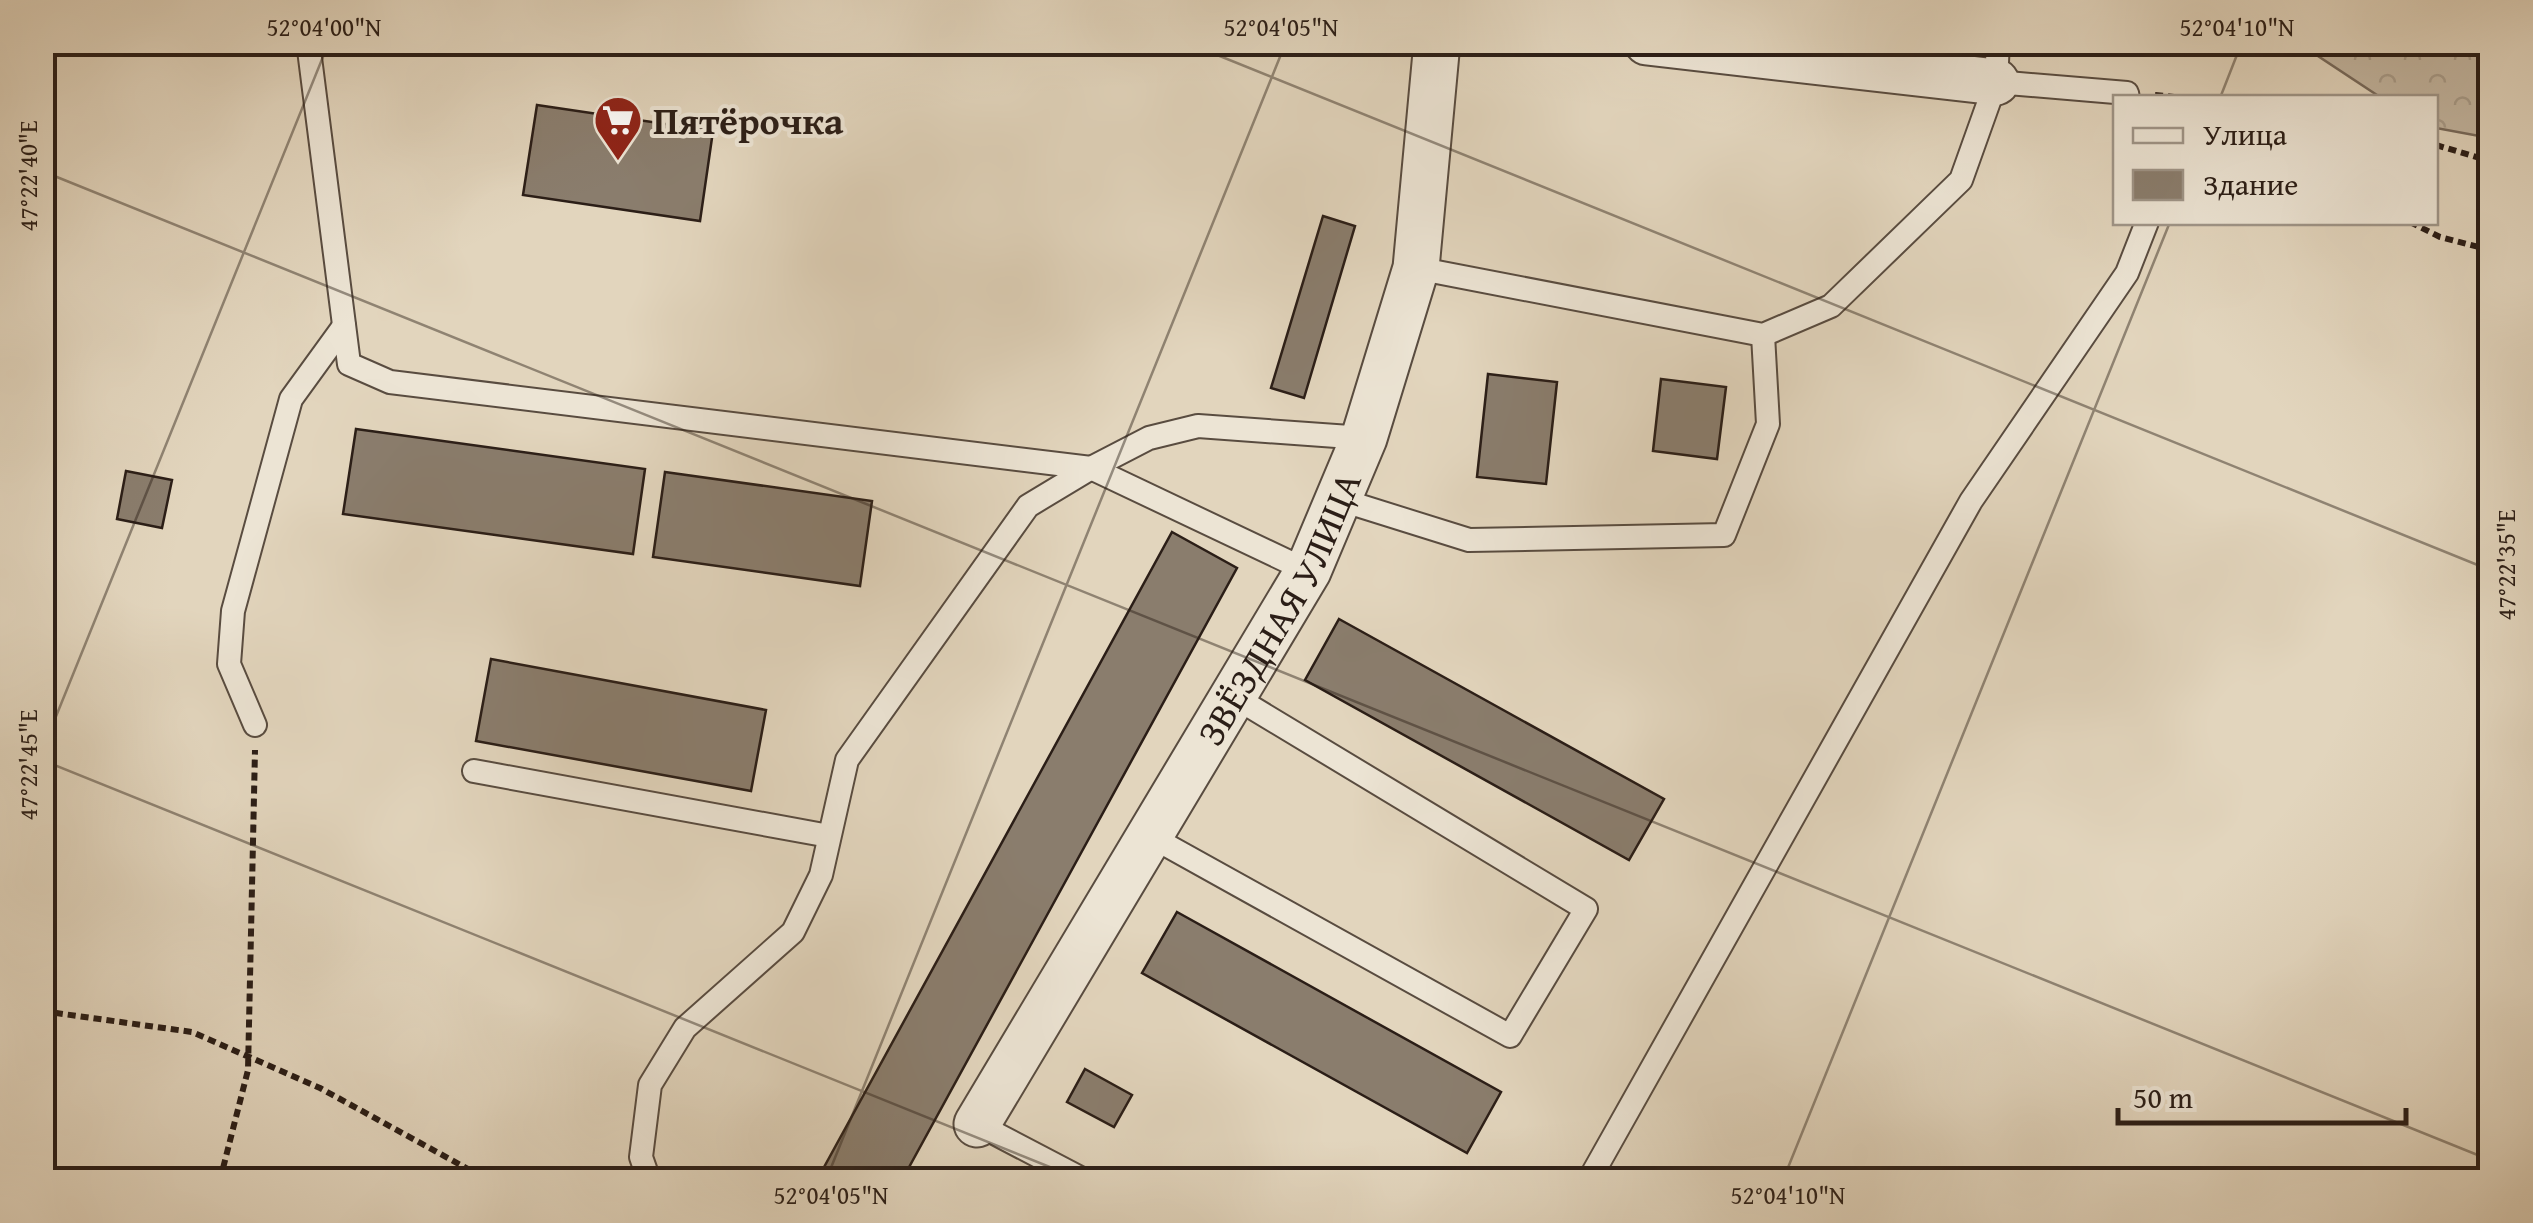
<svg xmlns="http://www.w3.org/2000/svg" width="2533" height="1223" font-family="'Gentium Book Plus',serif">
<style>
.forest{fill:url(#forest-crowns);stroke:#776a5c;stroke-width:2.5}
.building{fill:#8a7d6d;stroke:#2b1e17;stroke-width:2.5}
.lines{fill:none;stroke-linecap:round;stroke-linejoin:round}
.service-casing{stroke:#594c40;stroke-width:26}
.minor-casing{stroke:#594c40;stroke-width:49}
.path{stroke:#2b1e17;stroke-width:6;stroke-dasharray:8 5;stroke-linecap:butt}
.service{stroke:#ece4d4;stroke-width:22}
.minor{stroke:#ece4d4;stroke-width:45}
.ticks{fill:none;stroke:#2b1e17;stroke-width:2.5;stroke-opacity:0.45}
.labels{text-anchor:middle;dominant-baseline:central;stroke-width:8;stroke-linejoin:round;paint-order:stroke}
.poi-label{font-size:38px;font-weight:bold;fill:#2b1e17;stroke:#ece4d4;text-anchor:start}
.street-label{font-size:38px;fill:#2b1e17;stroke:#ece4d4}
.neatline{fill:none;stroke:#2b1e17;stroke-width:4}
.ticks-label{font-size:25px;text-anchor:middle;fill:#2b1e17}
</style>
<defs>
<pattern id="forest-crowns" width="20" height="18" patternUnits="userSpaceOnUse" patternTransform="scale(2.5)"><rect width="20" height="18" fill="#c3b6a1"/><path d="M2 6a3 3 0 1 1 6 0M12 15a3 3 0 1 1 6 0" fill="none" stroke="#a89c8a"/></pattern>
</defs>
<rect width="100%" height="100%" fill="#e2d5bd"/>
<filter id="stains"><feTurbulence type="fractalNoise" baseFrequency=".002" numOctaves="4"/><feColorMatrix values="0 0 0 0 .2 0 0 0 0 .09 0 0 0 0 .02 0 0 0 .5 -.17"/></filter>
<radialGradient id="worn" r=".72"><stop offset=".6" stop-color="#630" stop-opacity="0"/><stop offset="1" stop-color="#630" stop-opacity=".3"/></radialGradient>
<polygon class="forest" points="2318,43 2490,43 2490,138 2436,128 2436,98 2380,97 2318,56"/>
<g class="building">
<polygon points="537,105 713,131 700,221 523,195"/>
<polygon points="1323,216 1355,226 1304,398 1271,388"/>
<polygon points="1488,374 1557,382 1546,484 1477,477"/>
<polygon points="1661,379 1726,387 1717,459 1653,451"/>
<polygon points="356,429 645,469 633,554 343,514"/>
<polygon points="126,471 172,480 162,528 117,519"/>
<polygon points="665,472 872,501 860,586 653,557"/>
<polygon points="1172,532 1237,568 902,1180 817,1180"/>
<polygon points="1339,619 1664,799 1629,860 1305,680"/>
<polygon points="491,659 766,710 751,791 476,741"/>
<polygon points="1177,912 1501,1092 1467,1153 1142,973"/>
<polygon points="1085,1069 1132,1095 1114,1127 1067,1102"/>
</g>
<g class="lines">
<g class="service-casing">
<g id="service">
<polyline points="308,42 349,364 390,382 1091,468 1308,571"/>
<polyline points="1996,82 2127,93 2128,98"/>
<polyline points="1416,268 1763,335 1831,306 1961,180 1996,82 1998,42"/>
<polyline points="1338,499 1469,540 1724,535 1768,424 1763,335"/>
<polyline points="255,725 229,664 233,611 291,399 344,326"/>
<polyline points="474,771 829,836"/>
<polyline points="1150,836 1510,1036 1586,909 1233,696"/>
<polyline points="977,1124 1084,1180"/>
<polyline points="649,1180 641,1157 650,1085 685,1028 793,932 821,875 847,760 1028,506 1091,468 1149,438 1198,426 1364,438"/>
<polyline points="1589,1180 1971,501 2127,273 2147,222"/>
</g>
</g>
<g class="minor-casing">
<g id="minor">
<polyline points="1647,42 1996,82"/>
<path id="s1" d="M 977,1124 L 1308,571 L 1364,438 L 1416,268 L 1437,42"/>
</g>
</g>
<g class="path">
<polyline points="2155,95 2184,98"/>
<polyline points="2436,145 2490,161"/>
<polyline points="2410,222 2440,237 2490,250"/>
<polyline points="42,1011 192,1032 320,1088 488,1180"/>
<polyline points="220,1180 248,1070 255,750"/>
</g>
<use href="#service" class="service"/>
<use href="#minor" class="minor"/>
</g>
<path class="ticks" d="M 1185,42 L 2490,570M 2220,98 L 2242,42M 42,171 L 2490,1160M 42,751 L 329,42M 42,760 L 1082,1180M 826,1180 L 1286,42M 1783,1180 L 2170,222"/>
<defs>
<g id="supermarket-pin" transform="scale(2.5)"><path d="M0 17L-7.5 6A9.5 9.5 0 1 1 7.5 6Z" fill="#8f2418" stroke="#ece4d4"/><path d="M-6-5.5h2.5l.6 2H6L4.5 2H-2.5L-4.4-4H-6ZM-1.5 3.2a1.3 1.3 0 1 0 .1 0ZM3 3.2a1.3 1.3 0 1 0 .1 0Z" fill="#fff"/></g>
</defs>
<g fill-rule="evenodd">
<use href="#supermarket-pin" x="618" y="120"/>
</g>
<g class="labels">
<g class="poi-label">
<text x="653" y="120">Пятёрочка</text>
</g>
<g class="street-label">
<text stroke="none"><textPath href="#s1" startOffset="598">ЗВЁЗДНАЯ УЛИЦА</textPath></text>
</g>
</g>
<rect width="2533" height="1223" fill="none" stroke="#e2d5bd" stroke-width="110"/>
<rect x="2113" y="95" width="325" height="130" fill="#ece4d4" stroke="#9f9588" stroke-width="2.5"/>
<rect x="2133" y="128" width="50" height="15" fill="#ece4d4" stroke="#9f9588" stroke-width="2.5"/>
<text x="2203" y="145" font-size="30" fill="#2b1e17">Улица</text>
<rect x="2133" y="170" width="50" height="30" fill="#8a7d6d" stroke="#9f9588" stroke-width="2.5"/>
<text x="2203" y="195" font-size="30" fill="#2b1e17">Здание</text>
<path d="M2118 1108v15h288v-15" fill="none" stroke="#2b1e17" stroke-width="5"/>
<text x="2133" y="1108" font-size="30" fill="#2b1e17" stroke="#ece4d4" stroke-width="8" paint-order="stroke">50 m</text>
<rect x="55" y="55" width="2423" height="1113" class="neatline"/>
<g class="ticks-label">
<text x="324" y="36">52°04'00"N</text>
<text x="1281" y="36">52°04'05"N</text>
<text x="2237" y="36">52°04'10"N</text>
<text transform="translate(28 176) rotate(-90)" y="9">47°22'40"E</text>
<text transform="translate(2506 565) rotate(-90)" y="9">47°22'35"E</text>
<text transform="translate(28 765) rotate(-90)" y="9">47°22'45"E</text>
<text x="831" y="1204">52°04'05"N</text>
<text x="1788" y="1204">52°04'10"N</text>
</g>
<rect width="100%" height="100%" filter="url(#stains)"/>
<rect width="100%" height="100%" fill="url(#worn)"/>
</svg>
